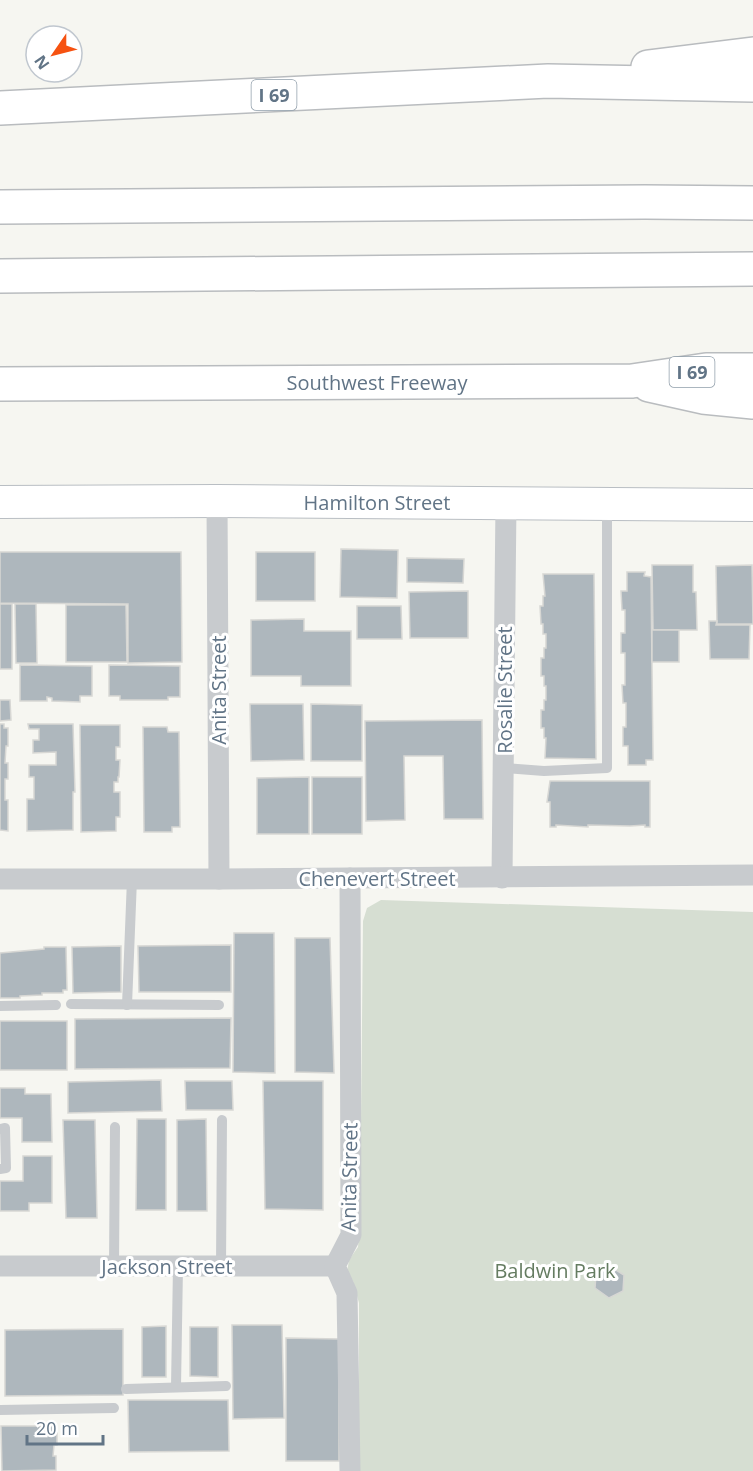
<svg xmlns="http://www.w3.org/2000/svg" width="753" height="1471" font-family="'Open Sans',sans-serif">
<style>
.green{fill:#d6ded2}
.building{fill:#aeb7bd;stroke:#d7d7d4;stroke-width:1.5}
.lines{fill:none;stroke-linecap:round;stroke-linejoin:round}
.secondary-casing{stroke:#b9bec3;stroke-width:34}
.highway-casing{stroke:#b9bcbf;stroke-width:36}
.lane{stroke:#c8cbce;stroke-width:10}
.street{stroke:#c8cbce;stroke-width:21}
.secondary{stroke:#fff;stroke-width:32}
.highway{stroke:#fff;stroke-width:33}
.labels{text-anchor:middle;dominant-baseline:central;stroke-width:6;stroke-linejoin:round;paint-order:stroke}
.shield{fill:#fff;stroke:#909eaa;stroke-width:1.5}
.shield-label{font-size:18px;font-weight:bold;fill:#617486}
.street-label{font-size:20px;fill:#617486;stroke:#fff}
.park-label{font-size:20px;fill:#657c61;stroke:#fff}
</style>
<rect width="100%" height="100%" fill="#f6f6f1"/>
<polygon class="green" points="381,900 753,912 753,1471 359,1471 359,1303 353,1281 347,1272 349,1260 358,1247 360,1223 363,921 367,908"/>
<g class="building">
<polygon points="341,549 398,550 397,598 340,597"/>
<polygon points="0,552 181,552 182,662 128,663 128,604 0,603"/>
<rect x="256" y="552" width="59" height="49"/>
<polygon points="407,558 464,559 463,583 407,582"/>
<polygon points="652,565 693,565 693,592 696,592 697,630 653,630"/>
<polygon points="752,565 753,624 717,624 716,566"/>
<polygon points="627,572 645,572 644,576 651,577 653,760 646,760 646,765 628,765 628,746 623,746 623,727 626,727 626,703 623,703 622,685 625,685 625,653 621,653 621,633 625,633 625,610 622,610 621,591 627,591"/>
<polygon points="543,574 594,574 596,759 545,758 546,738 544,738 544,728 541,728 541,710 544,710 544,700 546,700 546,686 544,686 544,676 541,676 541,658 544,658 544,648 546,648 546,634 543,634 543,624 541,624 540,606 543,606 543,596 545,596"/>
<polygon points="468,591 468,638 410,638 409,592"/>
<rect x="0" y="604" width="12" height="65"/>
<polygon points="15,604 36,604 37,663 16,663"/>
<polygon points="66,605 126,605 127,662 66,662"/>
<polygon points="357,606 401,606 402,639 357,639"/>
<polygon points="304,619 304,631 351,631 351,686 301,686 301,676 251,676 251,620"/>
<polygon points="709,621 717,621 716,625 750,625 749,659 710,659"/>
<rect x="652" y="630" width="27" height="32"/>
<polygon points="20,665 92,666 92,696 80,696 80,702 52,701 52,698 47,697 47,701 20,701"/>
<polygon points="109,665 180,666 180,697 168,697 168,700 120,700 120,696 109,696"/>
<polygon points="0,700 10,700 11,720 0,721"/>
<polygon points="250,704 303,704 304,760 251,761"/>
<polygon points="311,704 362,705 362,761 311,761"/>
<polygon points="482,720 483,819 444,819 443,756 404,756 405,820 366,821 365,721"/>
<polygon points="0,724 4,724 4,728 8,728 8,746 6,746 5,763 8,763 8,779 5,779 5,800 8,800 8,831 0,830"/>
<polygon points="28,724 73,724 75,792 73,792 73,830 27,831 27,799 34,799 34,777 29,777 29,765 56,765 56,752 33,753 33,740 39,740 39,729 29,729"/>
<polygon points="80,725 120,725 120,747 116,747 116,760 120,760 119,777 118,777 118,782 114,782 114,792 120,792 120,817 116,817 116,831 81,832"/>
<polygon points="143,727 167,727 168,732 179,732 180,827 172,827 172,832 144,832"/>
<polygon points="309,777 309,834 257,834 257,778"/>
<rect x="312" y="777" width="50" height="57"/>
<polygon points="550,781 650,781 650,827 645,827 645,825 630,826 588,825 588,827 556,825 556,827 550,827 550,802 547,802"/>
<polygon points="234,933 274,933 275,1073 233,1072"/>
<polygon points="295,938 330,938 334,1073 295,1072"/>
<polygon points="231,945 231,992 139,992 138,946"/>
<polygon points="121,946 121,992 73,993 72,947"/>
<polygon points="44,947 66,947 67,990 63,990 63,993 42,993 42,995 20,996 20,998 0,998 0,953 44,949"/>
<polygon points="231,1018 230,1068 75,1069 75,1019"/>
<rect x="0" y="1021" width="67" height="49"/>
<polygon points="161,1080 162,1111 68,1113 68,1082"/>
<polygon points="185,1081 232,1081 233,1110 186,1110"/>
<polygon points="263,1081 323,1081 323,1210 265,1209"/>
<polygon points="0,1088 25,1088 25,1094 51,1094 52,1142 22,1142 22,1118 0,1118"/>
<polygon points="137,1119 166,1119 166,1210 136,1210"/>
<polygon points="206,1119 207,1211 177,1211 177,1120"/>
<polygon points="63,1120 95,1120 97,1218 66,1218"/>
<polygon points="23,1156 52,1156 52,1203 29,1203 29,1211 0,1211 0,1181 23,1181"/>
<polygon points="611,1267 624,1275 623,1291 609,1298 595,1288 596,1274"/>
<polygon points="232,1325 282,1325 284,1418 233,1419"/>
<polygon points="166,1326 166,1377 142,1377 142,1327"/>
<polygon points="190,1327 218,1327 218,1377 190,1376"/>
<polygon points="123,1329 123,1395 5,1396 5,1330"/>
<polygon points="286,1338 339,1339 339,1461 286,1461"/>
<polygon points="128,1400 228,1400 229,1451 129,1452"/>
<polygon points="1,1426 53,1426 53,1433 57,1433 57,1445 54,1445 53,1456 56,1456 56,1470 2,1471"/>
</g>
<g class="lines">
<g class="secondary-casing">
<polyline id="secondary" points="0,502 217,501 753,505"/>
</g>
<g class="highway-casing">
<g id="highway">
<polyline points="648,67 753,54"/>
<polyline points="0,108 548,81 753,85"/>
<polyline points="0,207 645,202 753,203"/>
<polyline points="0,276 753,269"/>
<polyline points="0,384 632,381 706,370 753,370"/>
<polyline points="649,385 703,397 753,402"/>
</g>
</g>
<g class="lane">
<polyline points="504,768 544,771 607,768 607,507"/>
<polyline points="71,1004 219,1005"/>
<polyline points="127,1005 132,879"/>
<polyline points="0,1006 56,1005"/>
<polyline points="0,1129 5,1128 6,1168 0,1169"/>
<polyline points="114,1266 115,1127"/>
<polyline points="221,1266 222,1120"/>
<polyline points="176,1387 178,1266"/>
<polyline points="126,1389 226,1386"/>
<polyline points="0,1410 114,1408"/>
</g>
<g class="street">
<polyline points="217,501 219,879"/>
<polyline points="502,878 506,503"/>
<polyline points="0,879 219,879 753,875"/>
<polyline points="0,1266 335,1266"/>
<polyline points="350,1471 347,1293 335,1266 351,1235 350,878"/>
</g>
<use href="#secondary" class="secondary"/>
<use href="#highway" class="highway"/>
</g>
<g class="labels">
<g class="shield">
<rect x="251.5" y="80" width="45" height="30" rx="4.5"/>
<rect x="669.5" y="357" width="45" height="30" rx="4.5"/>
</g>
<g class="shield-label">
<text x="274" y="95">I 69</text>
<text x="692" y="372">I 69</text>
</g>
<g class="street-label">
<text x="377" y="382">Southwest Freeway</text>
<text x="377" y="502">Hamilton Street</text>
<text transform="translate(218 690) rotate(-90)">Anita Street</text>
<text transform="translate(504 690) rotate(-90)">Rosalie Street</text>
<text x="377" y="878">Chenevert Street</text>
<text transform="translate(349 1177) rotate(-89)">Anita Street</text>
<text x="167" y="1266">Jackson Street</text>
</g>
<g class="park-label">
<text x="555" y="1270">Baldwin Park</text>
</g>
</g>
<g transform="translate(54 54) rotate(235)"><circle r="28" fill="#ffffff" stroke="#c0c7cf" stroke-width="1.5"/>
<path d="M0-4.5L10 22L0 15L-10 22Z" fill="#f65211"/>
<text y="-9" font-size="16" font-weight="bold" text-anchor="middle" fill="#617486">N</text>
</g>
<path d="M27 1435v9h76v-9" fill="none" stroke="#617486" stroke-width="3"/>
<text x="36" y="1435" font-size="18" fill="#617486" stroke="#ffffff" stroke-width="4.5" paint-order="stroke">20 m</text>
</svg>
